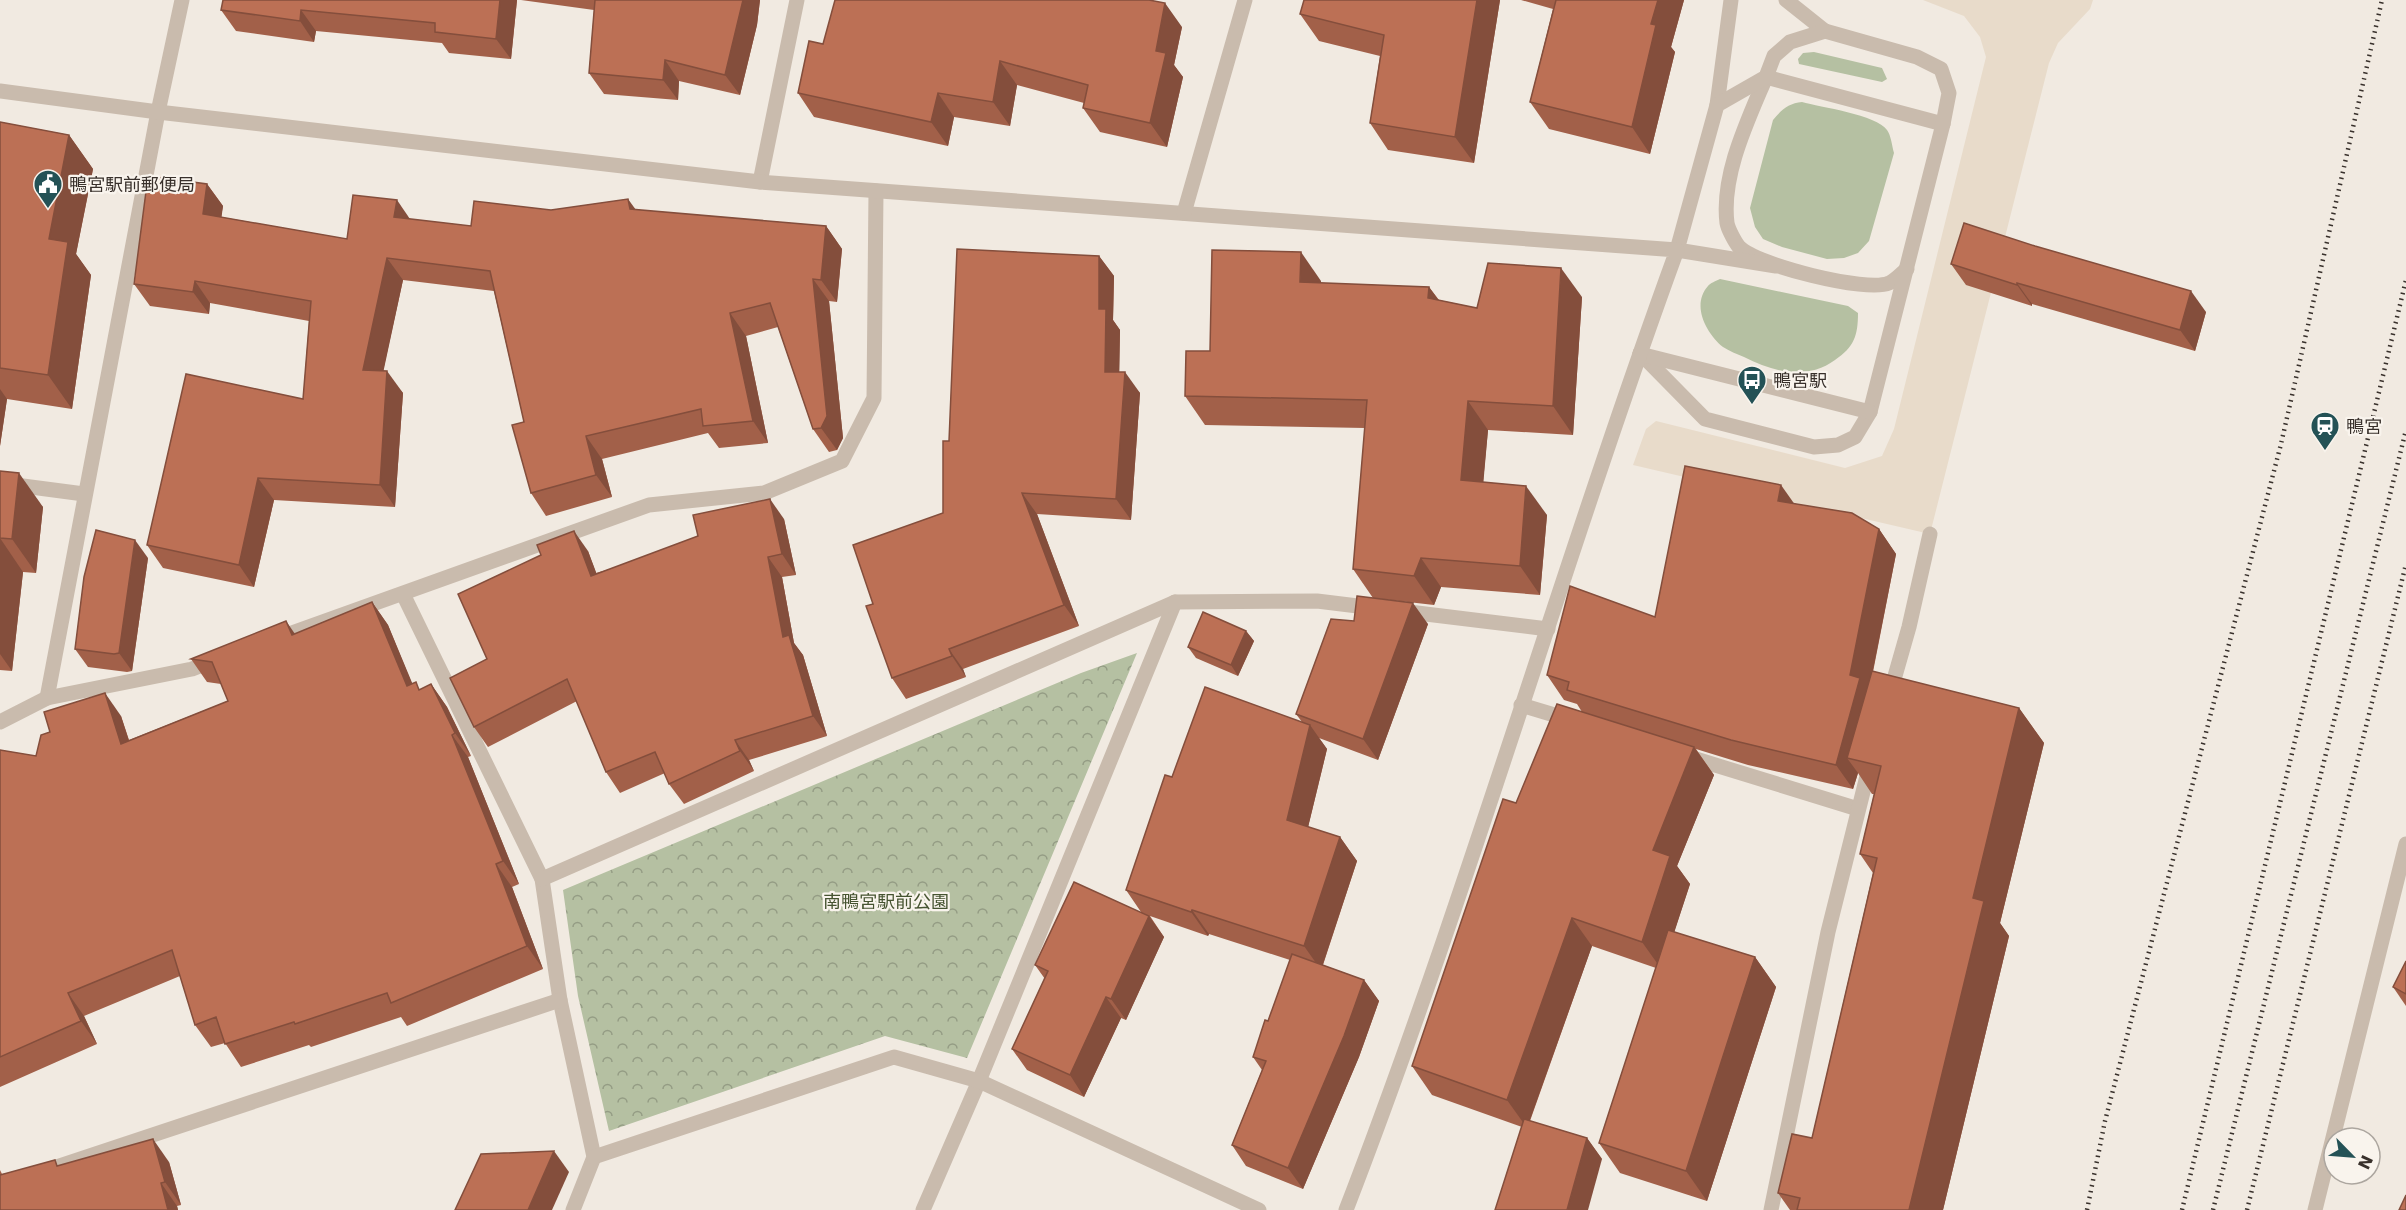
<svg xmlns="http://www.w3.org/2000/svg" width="2406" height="1210" font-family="'DejaVu Sans','Noto Sans JP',sans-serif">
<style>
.green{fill:#b5c0a2}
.park{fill:url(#park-crowns)}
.plaza{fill:#e8dbca}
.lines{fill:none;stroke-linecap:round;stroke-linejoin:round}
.service{stroke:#c9bbad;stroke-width:15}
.minor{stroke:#c9bbad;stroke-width:15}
.tertiary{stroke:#c9bbad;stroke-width:15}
.rail{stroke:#38302b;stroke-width:4.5;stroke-dasharray:1.5 4.5;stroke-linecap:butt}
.wall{fill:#a26049}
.shaded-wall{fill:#844e3c}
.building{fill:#bc7055;stroke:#844e3c;stroke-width:1.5}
.labels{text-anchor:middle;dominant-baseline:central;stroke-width:4.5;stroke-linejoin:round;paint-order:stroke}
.poi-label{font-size:18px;fill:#38302b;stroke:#f9f4ed;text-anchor:start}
.park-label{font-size:18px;fill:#465431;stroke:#f9f4ed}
</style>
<defs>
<pattern id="park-crowns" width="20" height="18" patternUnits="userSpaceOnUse" patternTransform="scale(1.5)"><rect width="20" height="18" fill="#b5c0a2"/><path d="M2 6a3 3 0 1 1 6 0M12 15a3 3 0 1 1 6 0" fill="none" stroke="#949c84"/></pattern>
</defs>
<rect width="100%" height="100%" fill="#f1eae1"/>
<g class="green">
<polygon points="1814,52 1882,68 1887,79 1882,82 1799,64 1798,59 1803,53"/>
<path d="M 1802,102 C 1820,107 1877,115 1887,130 C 1891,135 1892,146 1894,153 L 1869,241 L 1858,253 L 1844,258 L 1827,259 L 1782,247 L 1763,239 L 1755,227 L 1750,208 L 1773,120 C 1781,110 1789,103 1802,102 Z"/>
<path d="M 1720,279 L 1848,306 L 1858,313 C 1858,336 1854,347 1835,360 C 1806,381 1774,372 1744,357 C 1737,354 1729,351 1723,347 C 1706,333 1691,305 1708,286 C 1710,283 1716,281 1720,279 Z"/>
</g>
<polygon class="park" points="1137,653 967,1058 885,1036 609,1131 578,996 563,890 1081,673"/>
<polygon class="plaza" points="1923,0 2093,0 2090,9 2058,43 2049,63 1930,534 1633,465 1646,429 1656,421 1845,468 1882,456 1894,429 1986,57 1980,37 1964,16"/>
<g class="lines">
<polyline class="service" points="923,1210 979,1081 1175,602"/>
<g class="minor">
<polyline points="1786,0 1825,31"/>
<polyline points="1717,105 1731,0"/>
<polyline points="760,182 797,0"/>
<path d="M 1907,269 C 1902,273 1895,281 1889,283 C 1867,293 1756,265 1739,247 C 1735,242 1728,229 1727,223 C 1721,175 1748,120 1766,77 L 1943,124"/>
<polyline points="1640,353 1705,419 1814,447 1838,445 1855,437 1870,412 1943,124 1949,93 1941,69 1917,57 1825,31 1790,42 1774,56 1766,77 1717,105 1677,250 1776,266"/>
<polyline points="1640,354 1870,412"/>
<polyline points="0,483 84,494"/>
<polyline points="403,594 542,879 560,1000 594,1157 573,1210"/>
<polyline points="1401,611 1548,629"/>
<polyline points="275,639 649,505 764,493 842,461 874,398 876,191"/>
<polyline points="1889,697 1909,627 1930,534"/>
<polyline points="47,698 158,112 182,0"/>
<polyline points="1521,705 1571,720"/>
<polyline points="0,722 47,698 192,669 215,660"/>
<polyline points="1686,756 1858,809"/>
<polyline points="542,879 1175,602 1317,601 1374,608"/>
<polyline points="594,1157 894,1057 979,1081 1259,1210"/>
<polyline points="56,1167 560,1000"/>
<polyline points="1771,1210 1828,932 1870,764"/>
<polyline points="2315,1210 2406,844"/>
</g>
<g class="tertiary">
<path d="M 0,91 L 158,112 L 760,182 L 1677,250 C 1561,568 1468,894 1346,1210"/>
<polyline points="1184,213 1245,0"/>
</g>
<g class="rail">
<polyline points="2087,1210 2105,1121 2281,444 2382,0"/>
<polyline points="2182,1210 2406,280"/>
<polyline points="2213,1210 2406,430"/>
<polyline points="2247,1210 2406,564"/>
</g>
</g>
<g class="wall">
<polygon points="517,0 511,59 449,53 442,43 316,31 314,42 236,31 221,10"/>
<polygon points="521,0 760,0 757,25 740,95 679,81 678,100 604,94 589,73 594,10"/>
<polygon points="1304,0 1500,0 1474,163 1388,150 1370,123 1380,56 1319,41 1300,14"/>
<polygon points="1521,0 1684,0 1671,47 1675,52 1650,154 1549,129 1530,102 1553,9"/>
<polygon points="1182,27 1174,65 1183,77 1167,147 1100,132 1083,108 1084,103 1017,85 1010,126 954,117 948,146 814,117 798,93 823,44"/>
<polygon points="0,122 69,135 93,169 76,254 91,275 72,409 7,399 0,446"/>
<polygon points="207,184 223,206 221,217 347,239 410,219 471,226 551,210 636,210 826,226 842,249 837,302 829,301 843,438 837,450 829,452 813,429 778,327 746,336 768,443 719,448 708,433 602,459 612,497 546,516 531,493 524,422 494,291 403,280 383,371 403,393 395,507 274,500 254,587 163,568 147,545 303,399 309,321 210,303 209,314 150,306 134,284"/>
<polygon points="1099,256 1114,276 1113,320 1120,330 1119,372 1140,393 1131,520 1037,514 1079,626 963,669 966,677 906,699 892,678 873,604 943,513 949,441"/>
<polygon points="1951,264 2206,312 2195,351 2032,304 2032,306 1966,285"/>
<polygon points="1321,281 1321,283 1429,287 1439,300 1477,308 1582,297 1573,435 1488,430 1483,482 1547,515 1540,595 1441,587 1434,605 1373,598 1353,569 1365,428 1205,425 1185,396 1210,351"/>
<polygon points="0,471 43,507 36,573 23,572 12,671 0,670"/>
<polygon points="1794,504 1879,529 1896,554 1873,672 2019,708 2044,743 2000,923 2009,936 1943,1210 1790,1210 1778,1193 1812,1138 1873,873 1860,854 1874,794 1872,794 1858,773 1853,789 1748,765 1696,749 1714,775 1677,866 1690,884 1674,932 1755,957 1776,987 1707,1201 1620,1173 1599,1143 1656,968 1592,946 1530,1121 1587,1138 1602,1159 1522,1127 1432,1095 1412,1066 1516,803 1582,712 1577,704 1564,700 1547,675 1655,617"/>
<polygon points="784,519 796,575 782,577 794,643 803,655 827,736 749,760 754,771 684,804 669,784 665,773 620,793 606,772 577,701 488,747 474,727 487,659 588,551 596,573"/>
<polygon points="148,558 132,671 127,672 88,667 75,649"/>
<polygon points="372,602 388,625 412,684 421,690 431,684 447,707 471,756 468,757 519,884 512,887 543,969 407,1026 401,1017 311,1047 309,1045 241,1067 225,1043 211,1047 195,1025 180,976 84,1016 97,1044 0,1087 0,750 36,756 121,716 129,740 228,701 221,684 207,682 191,659 295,634"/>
<polygon points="1354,621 1428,624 1378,760 1319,738 1327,749 1308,827 1340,837 1357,861 1323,965 1364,980 1379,1001 1359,1057 1303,1189 1246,1166 1232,1145 1262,1070 1253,1057 1268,1021 1290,960 1209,934 1208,936 1150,916 1164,937 1126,1020 1121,1018 1084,1097 1027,1070 1012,1049 1045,979 1035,965 1141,912 1126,890 1172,777 1302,722 1296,714"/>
<polygon points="1246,631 1254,641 1238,676 1196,658 1188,647"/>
<polygon points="2406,961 2406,1006 2393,987"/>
<polygon points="169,1162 181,1205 177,1206 178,1210 0,1210 0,1170 2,1174 59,1165"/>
</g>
<g class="shaded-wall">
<polygon points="500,0 517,0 511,59 496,39"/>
<polygon points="743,0 760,0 757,25 740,95 725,75"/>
<polygon points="1477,0 1500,0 1474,163 1455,137"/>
<polygon points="1658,0 1684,0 1671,47 1675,52 1650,154 1632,127 1651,24"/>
<polygon points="1165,3 1182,27 1174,65 1183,77 1167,147 1150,123 1156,51"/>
<polygon points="301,10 316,31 314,42 300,21"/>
<polygon points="665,60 679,81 678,100 663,80"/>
<polygon points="1000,61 1017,85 1010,126 993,102"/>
<polygon points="938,93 954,117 948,146 931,122"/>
<polygon points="69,135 93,169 76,254 91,275 72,409 48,375 49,239"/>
<polygon points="207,184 223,206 219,236 203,214"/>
<polygon points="628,199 644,221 630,209"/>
<polygon points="397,200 412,222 394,217"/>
<polygon points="826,226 842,249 837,302 821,280"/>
<polygon points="1301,252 1321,281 1320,311 1300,282"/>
<polygon points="1099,256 1114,276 1113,320 1120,330 1119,392 1105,372 1099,309"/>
<polygon points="387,258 403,280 379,392 363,370"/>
<polygon points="1561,268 1582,297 1573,435 1553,406"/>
<polygon points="813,279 829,301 843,438 837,450 821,428"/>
<polygon points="195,281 210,303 209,314 193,292"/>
<polygon points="2017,283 2032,304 2032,306 2017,285"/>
<polygon points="1429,287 1450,316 1428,298"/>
<polygon points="2191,291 2206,312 2195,351 2180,330"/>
<polygon points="730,313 746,336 768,443 753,421"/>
<polygon points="387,371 403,393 395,507 380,485"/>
<polygon points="1125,372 1140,393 1131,520 1116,499"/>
<polygon points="0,389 7,399 0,446"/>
<polygon points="1468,401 1488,430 1481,509 1461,480"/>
<polygon points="586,436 602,459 612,497 596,475"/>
<polygon points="19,473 43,507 36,573 12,539"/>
<polygon points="258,478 274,500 254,587 239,565"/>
<polygon points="1781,485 1798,509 1778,501"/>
<polygon points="1526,486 1547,515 1540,595 1520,566"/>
<polygon points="1022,493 1037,514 1079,626 1064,605"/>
<polygon points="770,499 784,519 796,575 782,554"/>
<polygon points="1879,529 1896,554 1869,690 1847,758 1858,773 1853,789 1836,765 1850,675"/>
<polygon points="574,531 588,551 605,596 591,576"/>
<polygon points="0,538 23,572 12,671 0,654"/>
<polygon points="135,540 148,558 132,671 119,653"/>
<polygon points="768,557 782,577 794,643 803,655 827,736 813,716 783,637"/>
<polygon points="1421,558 1441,587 1434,605 1414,576"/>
<polygon points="372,602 388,625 423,709 407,686"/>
<polygon points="1413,603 1428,624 1378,760 1363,739"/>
<polygon points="286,621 302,644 292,635"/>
<polygon points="1246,631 1254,641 1238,676 1231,665"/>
<polygon points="949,649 963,669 966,677 952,656"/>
<polygon points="431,684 447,707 471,756 455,733"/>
<polygon points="105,693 121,716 137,766 121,744"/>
<polygon points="2019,708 2044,743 2000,923 2009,936 1943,1210 1909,1210 1973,898"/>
<polygon points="1310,725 1327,749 1304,844 1287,820"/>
<polygon points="452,735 468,757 519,884 503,861"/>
<polygon points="735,740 749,760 754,771 740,751"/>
<polygon points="1694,747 1714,775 1677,866 1690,884 1662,970 1642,942 1653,850"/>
<polygon points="1340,837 1357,861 1321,970 1304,946"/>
<polygon points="496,864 512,887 543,969 527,946"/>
<polygon points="1192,910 1209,934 1208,936 1191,912"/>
<polygon points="1149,916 1164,937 1126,1020 1111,999"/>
<polygon points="1572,918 1592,946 1527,1128 1507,1100"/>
<polygon points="1755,957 1776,987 1707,1201 1686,1171"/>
<polygon points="1364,980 1379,1001 1359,1057 1303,1189 1288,1168"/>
<polygon points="68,993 84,1016 97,1044 81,1021"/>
<polygon points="1106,997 1121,1018 1084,1097 1070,1075"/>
<polygon points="1587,1138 1602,1159 1588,1210 1567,1210"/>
<polygon points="153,1139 169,1162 181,1205 165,1182"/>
<polygon points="554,1151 569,1172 552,1210 528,1210"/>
<polygon points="161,1183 177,1206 178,1210 168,1210"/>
</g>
<g class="building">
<polygon points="223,0 500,0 496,39 435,32 435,23 301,10 300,21 221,10"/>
<polygon points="595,0 743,0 725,75 665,60 663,80 589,73"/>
<polygon points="835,0 1149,0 1165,3 1156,51 1166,53 1150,123 1083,108 1088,85 1000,61 993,102 938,93 931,122 798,93 809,41 823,44"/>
<polygon points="1304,0 1477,0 1455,137 1370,123 1384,35 1300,14"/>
<polygon points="1556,0 1658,0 1651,24 1656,25 1632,127 1530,102"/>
<polygon points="0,122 69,135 49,239 68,242 48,375 0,368"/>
<polygon points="148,176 207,184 203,214 347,239 353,195 397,200 394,217 471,226 474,201 551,210 628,199 630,209 826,226 821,280 813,279 827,416 821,428 813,429 770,303 730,313 753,421 703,426 701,409 586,436 596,475 531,493 512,425 524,422 490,271 387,258 363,370 387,371 380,485 258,478 239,565 147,545 186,374 303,399 311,301 195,281 193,292 134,284"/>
<polygon points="1964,223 2035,246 2191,291 2180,330 2017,283 2017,285 1951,264"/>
<polygon points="957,249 1099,256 1099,309 1106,309 1105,372 1125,372 1116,499 1022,493 1064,605 949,649 952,656 892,678 866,606 873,604 853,545 943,513 943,441 949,441"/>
<polygon points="1212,250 1301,252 1300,282 1429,287 1428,298 1477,308 1488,263 1561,268 1553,406 1468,401 1461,480 1526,486 1520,566 1421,558 1414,576 1353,569 1367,400 1185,396 1186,351 1210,351"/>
<polygon points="1685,466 1781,485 1778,501 1852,513 1879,529 1850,675 1860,678 1836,765 1731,740 1567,690 1569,682 1547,675 1570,586 1655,617"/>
<polygon points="0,471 19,473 12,539 0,538"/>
<polygon points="770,499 782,554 768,557 783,637 789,635 813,716 735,740 740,751 669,784 655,752 606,772 567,679 474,727 450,678 487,659 458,594 541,555 537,545 574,531 591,576 698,536 693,515"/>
<polygon points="96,530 135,540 119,653 114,654 75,649 84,577"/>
<polygon points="1357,596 1413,603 1363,739 1296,714 1331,619 1354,621"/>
<polygon points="372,602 407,686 416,682 419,690 431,684 455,733 452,735 503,861 496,864 527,946 391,1003 387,993 295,1024 294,1022 225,1044 216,1017 195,1025 172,950 68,993 81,1021 0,1057 0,750 36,756 41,735 50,732 44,712 105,693 121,744 228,701 212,662 191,659 286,621 292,635"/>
<polygon points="1203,612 1246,631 1231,665 1188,647"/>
<polygon points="1872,671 2019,708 1973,898 1984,901 1909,1210 1797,1210 1800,1198 1778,1193 1792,1134 1812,1138 1877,858 1860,854 1881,766 1847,758"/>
<polygon points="1205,687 1310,725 1287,820 1340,837 1304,946 1192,910 1191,912 1126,890 1165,775 1172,777"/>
<polygon points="1557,704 1694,747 1653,850 1670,856 1642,942 1572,918 1507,1100 1412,1066 1503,799 1516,803"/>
<polygon points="1074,882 1149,916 1111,999 1106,997 1070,1075 1012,1049 1048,971 1035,965"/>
<polygon points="1668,930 1755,957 1686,1171 1599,1143"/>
<polygon points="1292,954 1364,980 1344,1036 1288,1168 1232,1145 1266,1061 1253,1057 1265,1020 1268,1021"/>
<polygon points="2406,961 2406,994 2393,987"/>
<polygon points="1524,1119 1587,1138 1567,1210 1495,1210"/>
<polygon points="153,1139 165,1182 161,1183 168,1210 0,1210 0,1175 55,1160 57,1166"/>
<polygon points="554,1151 528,1210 455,1210 481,1154"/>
<polygon points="2406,1195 2406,1210 2399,1210"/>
</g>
<defs>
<g id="civic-pin" transform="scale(1.5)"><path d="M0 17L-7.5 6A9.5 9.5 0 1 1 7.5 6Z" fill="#245256" stroke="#f9f4ed"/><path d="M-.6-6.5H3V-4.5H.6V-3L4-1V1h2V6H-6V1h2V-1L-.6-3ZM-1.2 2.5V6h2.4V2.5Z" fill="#fff"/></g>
<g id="bus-pin" transform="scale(1.5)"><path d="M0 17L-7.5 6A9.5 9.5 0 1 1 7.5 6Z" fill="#245256" stroke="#f9f4ed"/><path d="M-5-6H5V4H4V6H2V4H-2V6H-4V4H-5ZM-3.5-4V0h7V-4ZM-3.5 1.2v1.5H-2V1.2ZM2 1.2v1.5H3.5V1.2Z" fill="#fff"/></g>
<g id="station-pin" transform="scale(1.5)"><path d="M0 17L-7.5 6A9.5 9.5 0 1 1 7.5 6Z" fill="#245256" stroke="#f9f4ed"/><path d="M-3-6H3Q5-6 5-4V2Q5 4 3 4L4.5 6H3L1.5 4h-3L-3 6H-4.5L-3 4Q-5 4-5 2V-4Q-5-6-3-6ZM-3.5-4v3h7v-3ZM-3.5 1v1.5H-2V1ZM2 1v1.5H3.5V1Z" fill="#fff"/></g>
</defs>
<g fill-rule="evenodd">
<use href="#civic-pin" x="48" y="184"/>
<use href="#bus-pin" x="1752" y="380"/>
<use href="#station-pin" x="2325" y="426"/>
</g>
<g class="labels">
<g class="poi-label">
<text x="69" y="184">鴨宮駅前郵便局</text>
<text x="1773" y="380">鴨宮駅</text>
<text x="2346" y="426">鴨宮</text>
</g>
<g class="park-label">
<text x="886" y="901">南鴨宮駅前公園</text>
</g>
</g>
<g transform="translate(2352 1156) rotate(115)"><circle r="28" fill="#f9f4ed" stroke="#aca69f" stroke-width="1.5"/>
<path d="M0-4.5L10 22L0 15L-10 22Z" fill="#245256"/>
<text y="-9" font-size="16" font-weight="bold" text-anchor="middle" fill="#38302b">N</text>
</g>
</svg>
